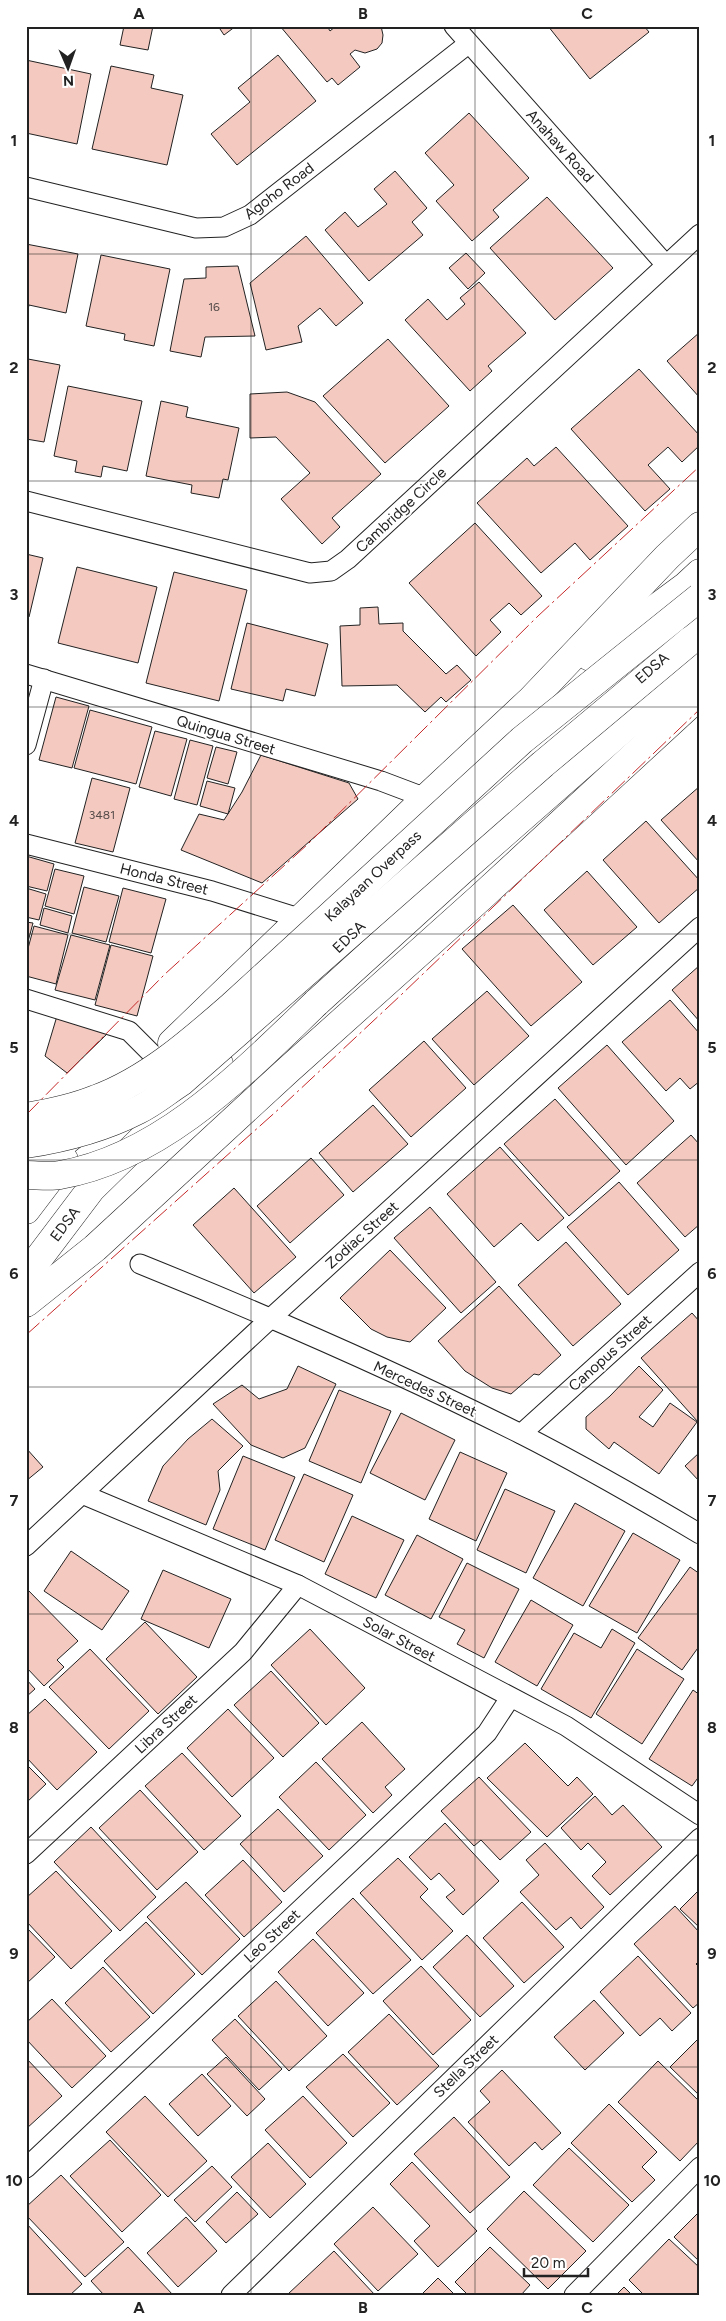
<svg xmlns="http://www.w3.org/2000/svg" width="726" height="2321" font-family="Figtree,sans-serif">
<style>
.building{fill:#f3c9c0;stroke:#222}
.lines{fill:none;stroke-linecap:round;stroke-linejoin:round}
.street-casing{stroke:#222;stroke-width:21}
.highway-casing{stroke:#222;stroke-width:29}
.street{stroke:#fff;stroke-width:19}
.highway{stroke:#fff;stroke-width:28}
.primary-bridge-casing{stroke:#222;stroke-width:29;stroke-linecap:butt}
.highway-bridge-casing{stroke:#222;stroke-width:29;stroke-linecap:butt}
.primary-bridge{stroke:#fff;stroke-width:28}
.highway-bridge{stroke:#fff;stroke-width:28}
.power{stroke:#c62828;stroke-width:1;stroke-dasharray:18 4 2.5 4;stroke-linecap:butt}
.grid{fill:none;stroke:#222;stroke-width:1;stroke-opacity:0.55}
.labels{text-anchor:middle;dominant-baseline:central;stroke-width:4;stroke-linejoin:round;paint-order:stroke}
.number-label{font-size:12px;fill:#564c4a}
.street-label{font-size:15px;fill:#222;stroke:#fff}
.neatline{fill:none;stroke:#222;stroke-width:2}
.grid-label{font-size:16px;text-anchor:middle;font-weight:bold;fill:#222}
</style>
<rect width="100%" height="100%" fill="#fff"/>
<g class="building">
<polygon points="124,26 153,26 148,50 120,45"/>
<polygon points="218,26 236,26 224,35"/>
<polygon points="280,26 327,26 330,31 336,26 381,26 383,35 382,43 377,49 365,53 355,50 350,54 360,67 338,85 332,78 327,82"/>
<polygon points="548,26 644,26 649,32 590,79"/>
<polygon points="278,55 316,101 237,165 211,134 250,102 238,88"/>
<polygon points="26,60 91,74 77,144 26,133"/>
<polygon points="111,66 154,75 151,88 183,95 167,165 92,149"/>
<polygon points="469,113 529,178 493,210 499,217 472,241 436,201 454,185 425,153"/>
<polygon points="395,171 427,208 412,222 423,235 369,281 325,230 345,212 358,227 387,204 374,189"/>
<polygon points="547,197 613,268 555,320 490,248"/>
<polygon points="306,236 363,303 336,326 320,308 298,326 302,342 266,350 250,283"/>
<polygon points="26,244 78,254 66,313 29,305 26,319"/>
<polygon points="466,253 485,273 468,289 449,268"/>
<polygon points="101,255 170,269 154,346 124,340 125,334 86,326"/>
<polygon points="238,266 255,336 205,337 201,357 170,351 184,279 206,278 206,267"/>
<polygon points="479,282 526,333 488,366 492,371 470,391 405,320 428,299 447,320 465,304 460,298"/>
<polygon points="700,332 700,398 667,361"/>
<polygon points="388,339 449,406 385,463 323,396"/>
<polygon points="28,359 60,365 44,442 26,439 26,369"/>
<polygon points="639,369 700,436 700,445 682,462 668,447 648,465 670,489 645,511 571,429"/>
<polygon points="68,386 142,401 127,471 103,466 101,477 75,472 77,461 54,456"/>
<polygon points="287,392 315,402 381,474 332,518 340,527 322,544 281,499 310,473 276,437 250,438 250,394"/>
<polygon points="161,401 188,407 186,417 239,428 228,480 223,479 219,498 191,493 192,485 146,476"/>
<polygon points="556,447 628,526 590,560 575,543 541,573 477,503 527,458 534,466"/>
<polygon points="475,523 542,596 521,615 509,603 490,620 501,632 476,656 409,583"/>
<polygon points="26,554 43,558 29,617 26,617"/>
<polygon points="77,567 157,587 138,663 58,643"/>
<polygon points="174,572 247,590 219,701 146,683"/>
<polygon points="378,607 379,624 403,623 403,631 446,674 457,665 471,680 446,702 441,697 425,712 397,685 342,686 340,626 360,625 360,608"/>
<polygon points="247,623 328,644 315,696 286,689 283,701 231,689"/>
<polygon points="56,697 89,706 72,768 39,760"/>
<polygon points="90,710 152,727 136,784 74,768"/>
<polygon points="155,731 187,739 171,796 139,787"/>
<polygon points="190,740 213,746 197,805 174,799"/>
<polygon points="216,747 237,752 228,784 207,778"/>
<polygon points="261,755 349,783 358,799 262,883 181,850 199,814 224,820 242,792"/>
<polygon points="92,778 130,788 113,852 75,843"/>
<polygon points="207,781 235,788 228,814 200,806"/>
<polygon points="700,786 700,863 661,820"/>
<polygon points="646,821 700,881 700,887 659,923 603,860"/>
<polygon points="26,856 54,864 47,891 26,886"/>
<polygon points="55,869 84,876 74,914 45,906"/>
<polygon points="587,871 637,927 593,965 544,910"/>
<polygon points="84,887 119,896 106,942 72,933"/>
<polygon points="26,888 46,894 39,920 26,917"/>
<polygon points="123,888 166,899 151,953 109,942"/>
<polygon points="513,905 582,982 531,1026 462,949"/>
<polygon points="44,908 72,916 68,933 40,925"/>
<polygon points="26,922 33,923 26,949"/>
<polygon points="34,926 68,935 56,984 26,976 26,956"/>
<polygon points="71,935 110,945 95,1000 55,990"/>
<polygon points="111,945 153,956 137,1016 95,1005"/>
<polygon points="700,965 700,1022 672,990"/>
<polygon points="487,991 529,1036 474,1085 432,1039"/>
<polygon points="670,1000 700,1034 700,1081 690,1089 680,1078 666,1091 622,1042"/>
<polygon points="57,1016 109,1032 67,1073 45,1056"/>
<polygon points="424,1041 466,1088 411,1137 369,1090"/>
<polygon points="607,1045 674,1121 626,1165 558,1088"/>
<polygon points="555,1099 620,1171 569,1216 504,1144"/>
<polygon points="373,1105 408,1144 353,1192 319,1153"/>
<polygon points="691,1135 700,1145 700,1224 685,1237 637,1183"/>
<polygon points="500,1147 564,1218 538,1241 521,1223 494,1247 447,1194"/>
<polygon points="311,1158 344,1195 290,1243 257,1206"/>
<polygon points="619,1182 679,1250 628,1295 567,1227"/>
<polygon points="234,1188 296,1257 254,1293 193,1225"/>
<polygon points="430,1207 496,1282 461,1313 394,1238"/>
<polygon points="566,1242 621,1304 573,1346 518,1285"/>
<polygon points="390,1250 446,1308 410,1342 387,1337 371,1329 340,1298"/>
<polygon points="499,1286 561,1355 539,1375 534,1374 511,1394 492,1388 465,1371 438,1341"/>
<polygon points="692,1313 700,1322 700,1420 698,1422 641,1358"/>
<polygon points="298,1366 336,1384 305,1448 283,1458 251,1445 213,1404 242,1385 259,1399 287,1389"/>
<polygon points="639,1366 663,1390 639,1417 653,1427 670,1403 697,1422 659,1474 614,1442 609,1449 586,1429 586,1417 610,1396"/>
<polygon points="339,1390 391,1411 361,1483 309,1461"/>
<polygon points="401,1413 455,1440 425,1500 370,1473"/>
<polygon points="212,1419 243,1446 218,1471 220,1490 206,1525 148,1501 163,1466 188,1439"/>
<polygon points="26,1448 43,1467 26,1481"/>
<polygon points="460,1452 507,1473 476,1541 429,1519"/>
<polygon points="700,1452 700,1482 685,1466"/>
<polygon points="243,1456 295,1477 265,1550 213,1529"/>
<polygon points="304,1474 353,1495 324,1562 275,1540"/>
<polygon points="505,1489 555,1511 526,1573 477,1550"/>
<polygon points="575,1503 625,1531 583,1606 533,1578"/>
<polygon points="352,1516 404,1540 376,1598 325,1574"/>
<polygon points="633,1533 680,1560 637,1633 589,1606"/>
<polygon points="417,1535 463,1559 431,1619 385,1595"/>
<polygon points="71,1551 129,1591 102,1630 44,1591"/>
<polygon points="467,1563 519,1589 484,1658 457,1644 465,1630 439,1617"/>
<polygon points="690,1567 700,1574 700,1645 682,1670 638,1638"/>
<polygon points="163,1570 231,1599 209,1648 141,1619"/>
<polygon points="26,1588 78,1641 57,1660 64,1667 44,1686 26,1667"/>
<polygon points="531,1600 573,1625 537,1686 495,1662"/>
<polygon points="145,1622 197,1677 158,1714 106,1659"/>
<polygon points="310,1629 365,1688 326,1725 271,1665"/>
<polygon points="612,1629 635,1643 591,1718 541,1689 574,1633 601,1648"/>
<polygon points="90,1649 149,1711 109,1749 49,1687"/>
<polygon points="637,1649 684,1679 642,1744 596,1714"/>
<polygon points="271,1671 319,1723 283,1757 234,1705"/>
<polygon points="26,1679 35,1689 26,1697"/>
<polygon points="693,1690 700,1695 700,1775 692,1786 649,1759"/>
<polygon points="45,1699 97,1752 57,1790 26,1757 26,1716"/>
<polygon points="228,1709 274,1758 232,1797 187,1748"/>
<polygon points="362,1722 405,1769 385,1787 392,1795 373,1813 322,1759"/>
<polygon points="525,1743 568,1786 577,1777 593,1794 547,1837 487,1778"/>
<polygon points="182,1753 241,1816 204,1850 145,1786"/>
<polygon points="316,1762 366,1815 329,1850 279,1797"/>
<polygon points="26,1764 46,1784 26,1803"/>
<polygon points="479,1777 531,1832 500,1860 481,1840 474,1846 441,1811"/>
<polygon points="140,1790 198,1852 157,1890 99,1828"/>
<polygon points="595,1796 612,1815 623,1805 662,1847 610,1895 592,1876 606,1862 588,1843 581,1850 561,1828"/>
<polygon points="278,1809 323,1856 284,1892 240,1844"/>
<polygon points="445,1823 499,1881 463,1915 446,1897 455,1890 439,1873 431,1880 409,1857"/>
<polygon points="91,1827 156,1897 120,1931 54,1862"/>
<polygon points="545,1843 604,1907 581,1929 571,1917 556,1930 520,1892 539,1875 526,1860"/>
<polygon points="398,1858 428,1889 420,1897 453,1931 422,1960 360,1893"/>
<polygon points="243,1860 282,1902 244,1937 205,1895"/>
<polygon points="56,1871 112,1931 71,1969 26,1921 26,1898"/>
<polygon points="186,1882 240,1939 202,1975 147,1917"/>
<polygon points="700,1889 700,1928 680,1909"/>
<polygon points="353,1898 411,1960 373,1994 316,1933"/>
<polygon points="522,1902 564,1947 524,1983 483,1938"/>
<polygon points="675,1906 700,1933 700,1960 696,1964 700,1968 700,2002 693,2008 634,1944"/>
<polygon points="146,1922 195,1974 153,2014 104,1961"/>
<polygon points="26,1927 55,1957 26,1984"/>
<polygon points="467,1935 514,1986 480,2017 433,1967"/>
<polygon points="313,1939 364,1993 328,2026 278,1972"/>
<polygon points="638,1956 691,2013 672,2031 660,2018 640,2036 600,1992"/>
<polygon points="421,1966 471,2020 433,2055 383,2001"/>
<polygon points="103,1967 150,2017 111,2052 65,2003"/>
<polygon points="276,1981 327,2036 289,2071 238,2016"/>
<polygon points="52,1999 106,2056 72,2088 26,2039 26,2023"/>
<polygon points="594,2000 624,2033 585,2070 554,2037"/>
<polygon points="389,2014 439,2066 397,2105 348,2052"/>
<polygon points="235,2019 282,2069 259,2090 212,2040"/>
<polygon points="700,2037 700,2096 670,2067"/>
<polygon points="343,2054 390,2103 353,2137 306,2087"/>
<polygon points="226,2057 265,2099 247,2116 207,2074"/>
<polygon points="26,2058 62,2096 26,2129"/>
<polygon points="658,2061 700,2102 700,2140 680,2161 618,2102"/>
<polygon points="502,2070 561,2133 542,2150 535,2142 509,2166 468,2122 490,2102 480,2091"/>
<polygon points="202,2074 231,2106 198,2136 169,2104"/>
<polygon points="145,2096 207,2161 168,2197 106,2132"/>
<polygon points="303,2096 347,2143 310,2178 265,2130"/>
<polygon points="609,2104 657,2152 642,2167 655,2180 632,2202 571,2143"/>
<polygon points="454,2117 510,2177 470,2213 414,2154"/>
<polygon points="110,2140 161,2195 122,2232 70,2176"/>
<polygon points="268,2143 306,2184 270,2218 231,2177"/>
<polygon points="569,2148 629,2205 593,2242 533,2185"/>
<polygon points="412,2162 477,2231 438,2267 414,2241 430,2226 390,2184"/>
<polygon points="212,2166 232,2187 195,2222 174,2200"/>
<polygon points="61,2175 124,2242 85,2277 26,2215 26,2207"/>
<polygon points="524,2191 586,2251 548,2289 487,2229"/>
<polygon points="237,2192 258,2214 226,2243 206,2222"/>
<polygon points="373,2207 418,2254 378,2291 334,2244"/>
<polygon points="700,2211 700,2262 674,2237"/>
<polygon points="186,2217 217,2251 178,2287 147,2253"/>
<polygon points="26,2223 82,2284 70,2295 26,2295"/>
<polygon points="669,2239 700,2268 700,2295 644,2295 629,2280"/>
<polygon points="128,2247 173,2295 104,2295 91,2281"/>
<polygon points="490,2247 530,2285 521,2295 468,2295 455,2282"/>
<polygon points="334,2251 375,2295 288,2295 288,2294"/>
<polygon points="438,2278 455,2295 421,2295"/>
<polygon points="624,2287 632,2295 616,2295"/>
</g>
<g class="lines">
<g class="street-casing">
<g id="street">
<polyline points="454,26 666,265"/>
<polyline points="26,187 196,228 224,227 250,215 468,44"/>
<polyline points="26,501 310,573 331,571 348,559 700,234"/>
<polyline points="26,674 381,781 426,798"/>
<polyline points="26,745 44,679"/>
<polyline points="26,844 212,891 299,918"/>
<polyline points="26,999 129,1031 156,1058"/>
<path d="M 140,1264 C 269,1316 397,1372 521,1434 C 582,1465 641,1499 700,1534"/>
<polyline points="521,1434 700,1272"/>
<polyline points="82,1494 298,1585 566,1726 700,1815"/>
<polyline points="26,1546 272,1317 700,927"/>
<polyline points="26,1854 243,1652 298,1585"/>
<polyline points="26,2168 461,1758 487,1733 510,1698"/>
<polyline points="231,2295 700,1838"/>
<polyline points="574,2295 700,2167"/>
</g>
</g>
<g class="highway-casing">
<g id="highway">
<polyline points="667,654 700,626"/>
<polyline points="590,657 686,586 700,573"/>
<polyline points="316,1003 460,872 700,661"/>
<polyline points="172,1043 426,798 532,699 667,557 700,526"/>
<polyline points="26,1173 79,1130"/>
<polyline points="26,1210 64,1160"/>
<polyline points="26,1275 91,1189 219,1064"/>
<polyline points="26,1303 95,1248 288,1070 481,897 700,695"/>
</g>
</g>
<use href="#street" class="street"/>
<use href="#highway" class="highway"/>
<g class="primary-bridge-casing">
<g id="primary-bridge">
<path d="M 26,1117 C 50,1113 74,1108 96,1099 C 148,1080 193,1040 234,1004 L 522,740 L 700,597"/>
<path d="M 26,1144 C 65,1138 103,1128 138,1110 C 153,1103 167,1091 181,1082 L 543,764 L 690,641"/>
</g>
</g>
<g class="highway-bridge-casing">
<path id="highway-bridge" d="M 26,1175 C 37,1175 50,1177 60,1175 C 163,1157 244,1072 316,1003"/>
</g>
<use href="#primary-bridge" class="primary-bridge"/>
<use href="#highway-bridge" class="highway-bridge"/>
<g class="power">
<polyline points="26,1115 165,974 308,844 538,616 700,466"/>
<polyline points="26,1335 280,1108 401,995 700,709"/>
</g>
</g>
<path class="grid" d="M 251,26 L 251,2295M 475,26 L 475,2295M 26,254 L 700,254M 26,481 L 700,481M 26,707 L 700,707M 26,934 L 700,934M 26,1160 L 700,1160M 26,1387 L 700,1387M 26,1614 L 700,1614M 26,1840 L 700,1840M 26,2067 L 700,2067"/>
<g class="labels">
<g class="number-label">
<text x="214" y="307">16</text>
<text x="102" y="815">3481</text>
</g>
<g class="street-label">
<text transform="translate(560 146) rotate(48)">Anahaw Road</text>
<text transform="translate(279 191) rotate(-37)">Agoho Road</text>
<text transform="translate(401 510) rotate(-43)">Cambridge Circle</text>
<text transform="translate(652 668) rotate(-41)">EDSA</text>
<text transform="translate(226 735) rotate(17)">Quingua Street</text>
<text transform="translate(373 876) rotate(-43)">Kalayaan Overpass</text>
<text transform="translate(164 879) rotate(14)">Honda Street</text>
<text transform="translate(349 937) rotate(-44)">EDSA</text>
<text transform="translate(65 1224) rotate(-53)">EDSA</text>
<text transform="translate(362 1235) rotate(-42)">Zodiac Street</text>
<text transform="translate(610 1353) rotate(-42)">Canopus Street</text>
<text transform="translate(425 1389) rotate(25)">Mercedes Street</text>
<text transform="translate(399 1639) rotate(28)">Solar Street</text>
<text transform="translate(166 1724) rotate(-43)">Libra Street</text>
<text transform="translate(272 1936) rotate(-43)">Leo Street</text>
<text transform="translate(466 2066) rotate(-44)">Stella Street</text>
</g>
</g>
<rect width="726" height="2321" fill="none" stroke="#ffffff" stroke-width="55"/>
<g transform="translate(68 68) rotate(178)" stroke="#ffffff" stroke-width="4" paint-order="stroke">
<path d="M0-4L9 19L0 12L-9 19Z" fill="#222222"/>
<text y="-8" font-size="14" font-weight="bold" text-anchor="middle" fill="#222222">N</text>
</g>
<path d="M524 2268v8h64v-8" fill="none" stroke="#222222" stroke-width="2.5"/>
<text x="531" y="2268" font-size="15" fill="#222222" stroke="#ffffff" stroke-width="4" paint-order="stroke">20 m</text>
<rect x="28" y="28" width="670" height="2266" class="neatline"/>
<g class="grid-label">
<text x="139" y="19">A</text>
<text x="363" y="19">B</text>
<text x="587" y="19">C</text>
<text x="14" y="146">1</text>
<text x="712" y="146">1</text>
<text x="14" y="373">2</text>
<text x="712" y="373">2</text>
<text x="14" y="600">3</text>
<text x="712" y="600">3</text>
<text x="14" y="826">4</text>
<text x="712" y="826">4</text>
<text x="14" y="1053">5</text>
<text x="712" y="1053">5</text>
<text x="14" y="1279">6</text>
<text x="712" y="1279">6</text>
<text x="14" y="1506">7</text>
<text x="712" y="1506">7</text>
<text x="14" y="1733">8</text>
<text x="712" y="1733">8</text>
<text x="14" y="1959">9</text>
<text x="712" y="1959">9</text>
<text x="14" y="2186">10</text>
<text x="712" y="2186">10</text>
<text x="139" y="2313">A</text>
<text x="363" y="2313">B</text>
<text x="587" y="2313">C</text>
</g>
</svg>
